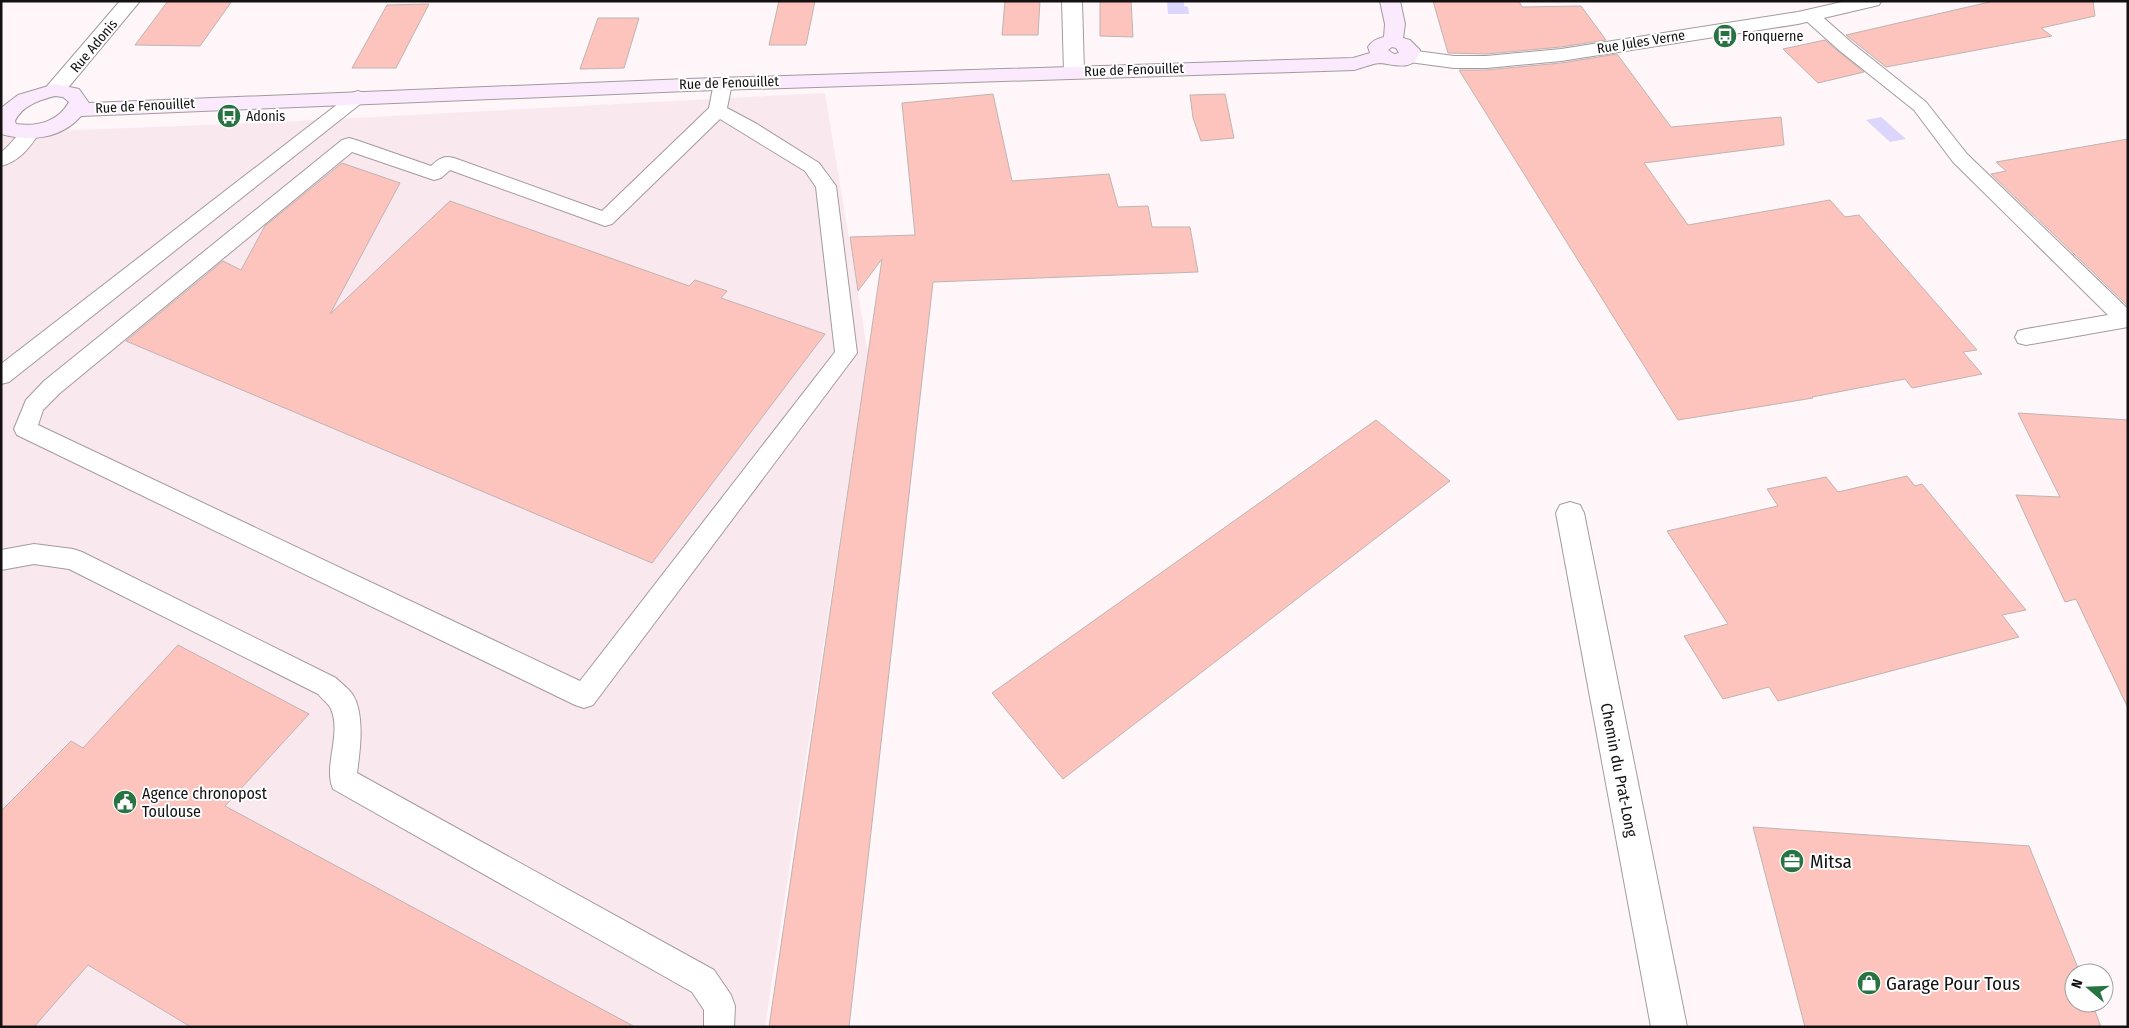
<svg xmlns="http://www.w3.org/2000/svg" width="2129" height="1028" font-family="'Fira Sans Condensed',sans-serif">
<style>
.built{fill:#f9e8ee}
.water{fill:#dcd6fd}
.building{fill:#fdc3bd;stroke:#bfb4b3}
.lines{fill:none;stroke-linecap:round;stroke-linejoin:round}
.lane-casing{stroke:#a49a9e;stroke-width:2}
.street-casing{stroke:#a49a9e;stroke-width:2}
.secondary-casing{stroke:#a49a9e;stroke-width:2}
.lane{fill:#fff;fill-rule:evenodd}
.street{fill:#fff;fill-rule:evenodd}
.secondary{fill:#fbeafd;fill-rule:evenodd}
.labels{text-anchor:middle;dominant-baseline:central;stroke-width:4;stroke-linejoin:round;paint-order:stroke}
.far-poi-label{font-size:14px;fill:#141112;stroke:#fff;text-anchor:start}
.far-street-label{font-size:14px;fill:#141112;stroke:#fff}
.street-label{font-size:16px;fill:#141112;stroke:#fff}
.poi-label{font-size:16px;fill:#141112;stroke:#fff;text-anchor:start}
.near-poi-label{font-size:19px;fill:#141112;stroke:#fff;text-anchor:start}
</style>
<rect width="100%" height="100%" fill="#fef6f8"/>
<polygon class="built" points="825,93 868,354 765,1027 1,1027 1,133 279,122"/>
<g class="water">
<polygon points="1167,1 1184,1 1184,6 1188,7 1189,14 1168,14"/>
<polygon points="1881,117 1906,139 1890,142 1866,120"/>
</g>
<g class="building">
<polygon points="168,1 232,1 200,46 135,45"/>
<polygon points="779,1 815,1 806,45 769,45"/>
<polygon points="1005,1 1040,1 1038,35 1002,35"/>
<polygon points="1100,1 1131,1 1133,37 1100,36"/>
<polygon points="1433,1 1519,1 1522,7 1581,6 1606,40 1561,47 1486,54 1448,53"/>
<polygon points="1994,1 2093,1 2095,16 2041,28 2052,36 1886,67 1846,35"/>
<polygon points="429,4 396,68 352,68 387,5"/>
<polygon points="598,18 639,18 624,68 580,69"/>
<polygon points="1825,40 1839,52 1864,72 1818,83 1783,49"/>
<polygon points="1617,54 1671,127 1781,117 1784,145 1644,163 1688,225 1830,200 1845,217 1859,215 1977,350 1963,352 1982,374 1912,388 1905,379 1812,397 1813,398 1678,420 1459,70 1486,70 1561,63"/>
<polygon points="993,94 1012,181 1109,174 1118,207 1148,206 1152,227 1190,227 1198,272 933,282 849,1027 769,1027 882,259 858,291 850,237 915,235 902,103"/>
<polygon points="1225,94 1234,138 1201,141 1193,118 1190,95"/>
<polygon points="2128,139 2128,306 1991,174 2006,171 1996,162"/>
<polygon points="342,163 400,183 330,314 450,201 689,286 695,280 727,291 721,298 825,334 652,563 126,341 223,261 241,270 265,226"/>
<polygon points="2018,413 2128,420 2128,708 2076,599 2065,602 2016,495 2060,497"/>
<polygon points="1376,420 1450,481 1063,779 992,693"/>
<polygon points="1907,476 1915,486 1922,484 2026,610 2002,615 2019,637 1778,701 1769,687 1723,699 1684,636 1728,624 1667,531 1778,506 1767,489 1826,477 1838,492"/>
<polygon points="178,645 309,714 225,806 635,1027 191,1027 88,965 34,1027 1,1027 1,811 71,741 83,748"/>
<polygon points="1753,827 2029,846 2080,973 2074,973 2074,1003 2092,1003 2101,1027 1805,1027"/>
</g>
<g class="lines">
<g class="lane-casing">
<g id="lane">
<polygon points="1810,10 1816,11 1852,43 1926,102 1967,154 2128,309 2128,327 2026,345 2018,343 2015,337 2018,331 2026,329 2108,315 1953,162 1914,110 1840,51 1804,19 1802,15 1804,11"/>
<path d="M 723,78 L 729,79 L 732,83 L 727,108 L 757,124 L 819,163 L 836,186 L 857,353 L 593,705 L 584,708 L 575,705 L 17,435 L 14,429 L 26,400 L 44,381 L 342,140 L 349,138 L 356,140 L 431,166 C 439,159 443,155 454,158 L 602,211 L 709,108 L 714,83 L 717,79 ZM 720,119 L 805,171 L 816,187 L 835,352 L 580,681 L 38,425 L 43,410 L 60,393 L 352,152 L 434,180 L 441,178 L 450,170 L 605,226 L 612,224 Z"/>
<polygon points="358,91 364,93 367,97 364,101 9,382 1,384 1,364 352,93"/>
<path d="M 31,126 L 38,128 L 40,132 C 30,147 20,161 1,166 L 1,152 C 12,145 19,129 31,126 Z"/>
<path d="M 34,544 L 73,549 L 82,552 L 336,678 C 341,683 349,689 353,695 C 365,715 360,751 357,773 L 714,970 L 731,995 L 735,1006 L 734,1027 L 704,1027 L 704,1010 L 692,992 L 333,789 C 323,765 342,735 331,709 C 329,704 322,699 318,694 L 69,569 L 34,564 L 1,570 L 1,550 Z"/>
</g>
</g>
<g class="street-casing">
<g id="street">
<polygon points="120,1 140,1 62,95 55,96 48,95 45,90 48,85"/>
<polygon points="1062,1 1082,1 1084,72 1081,76 1074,78 1067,76 1064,72"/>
<polygon points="1846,1 1881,1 1879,5 1798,24 1561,61 1486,68 1454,68 1409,62 1402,60 1399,56 1402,52 1409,50 1454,56 1486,56 1561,49 1798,12"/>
<polygon points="1570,502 1580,505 1584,513 1687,1027 1651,1027 1556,513 1560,505"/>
</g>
</g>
<g class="secondary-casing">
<path id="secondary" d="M 1380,1 L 1400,1 L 1405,24 L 1403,38 L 1410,40 L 1420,50 C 1416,72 1396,65 1381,63 C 1373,63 1362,68 1354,70 L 687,91 L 81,116 C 61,139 30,142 1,134 L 1,108 L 18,95 L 55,84 L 79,89 L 89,103 L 687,79 L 1353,58 L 1370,53 L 1368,47 C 1372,41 1376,39 1384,37 L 1385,24 ZM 1392,47 L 1396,48 L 1399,53 L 1394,54 L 1388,50 ZM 55,96 L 63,97 L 69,102 C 58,122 37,127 16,124 L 15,121 C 22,106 39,100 55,96 Z"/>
</g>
<use href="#lane" class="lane"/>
<use href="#street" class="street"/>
<use href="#secondary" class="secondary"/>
</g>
<defs>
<g id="bus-disc" transform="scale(1.25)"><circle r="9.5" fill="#277342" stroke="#fff"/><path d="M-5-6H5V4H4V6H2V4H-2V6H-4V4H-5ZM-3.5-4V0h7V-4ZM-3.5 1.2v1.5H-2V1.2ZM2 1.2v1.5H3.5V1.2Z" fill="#fff"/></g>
<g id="civic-disc" transform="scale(1.25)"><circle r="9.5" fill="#277342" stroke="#fff"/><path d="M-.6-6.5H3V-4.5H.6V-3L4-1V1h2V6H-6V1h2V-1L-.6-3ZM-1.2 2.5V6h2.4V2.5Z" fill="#fff"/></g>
<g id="office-disc" transform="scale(1.25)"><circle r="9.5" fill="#277342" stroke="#fff"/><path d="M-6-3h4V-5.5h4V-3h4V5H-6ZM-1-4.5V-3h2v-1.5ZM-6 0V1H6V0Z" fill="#fff"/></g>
<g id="shop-disc" transform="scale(1.25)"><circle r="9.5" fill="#277342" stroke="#fff"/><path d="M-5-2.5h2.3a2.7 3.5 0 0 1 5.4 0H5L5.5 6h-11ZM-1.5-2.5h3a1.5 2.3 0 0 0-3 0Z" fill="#fff"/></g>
</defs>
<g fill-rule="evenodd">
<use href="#bus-disc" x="1725" y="36"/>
<use href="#bus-disc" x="229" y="116"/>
<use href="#civic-disc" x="125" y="802"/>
<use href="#office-disc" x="1792" y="861"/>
<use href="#shop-disc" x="1869" y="983"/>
</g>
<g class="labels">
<g class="far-poi-label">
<text x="1742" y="36">Fonquerne</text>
<text x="246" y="116">Adonis</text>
</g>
<g class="far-street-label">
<text transform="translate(1641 42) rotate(-9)">Rue Jules Verne</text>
<text transform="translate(94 46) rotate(-50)">Rue Adonis</text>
<text transform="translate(1134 70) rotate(-2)">Rue de Fenouillet</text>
<text transform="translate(729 83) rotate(-2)">Rue de Fenouillet</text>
<text transform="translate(145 106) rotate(-3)">Rue de Fenouillet</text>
</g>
<g class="street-label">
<text transform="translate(1619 770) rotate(79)">Chemin du Prat-Long</text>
</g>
<g class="poi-label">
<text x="142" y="793">Agence chronopost<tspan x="142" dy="18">Toulouse</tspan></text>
</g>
<g class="near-poi-label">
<text x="1810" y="861">Mitsa</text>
<text x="1886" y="983">Garage Pour Tous</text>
</g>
</g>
<rect width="2129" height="1028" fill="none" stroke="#141112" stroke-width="5"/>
<g transform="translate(2089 988) rotate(289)"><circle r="24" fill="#ffffff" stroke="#a1a0a0"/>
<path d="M0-4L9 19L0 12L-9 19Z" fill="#277342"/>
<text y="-8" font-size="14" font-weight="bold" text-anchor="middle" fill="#141112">N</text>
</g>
</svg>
